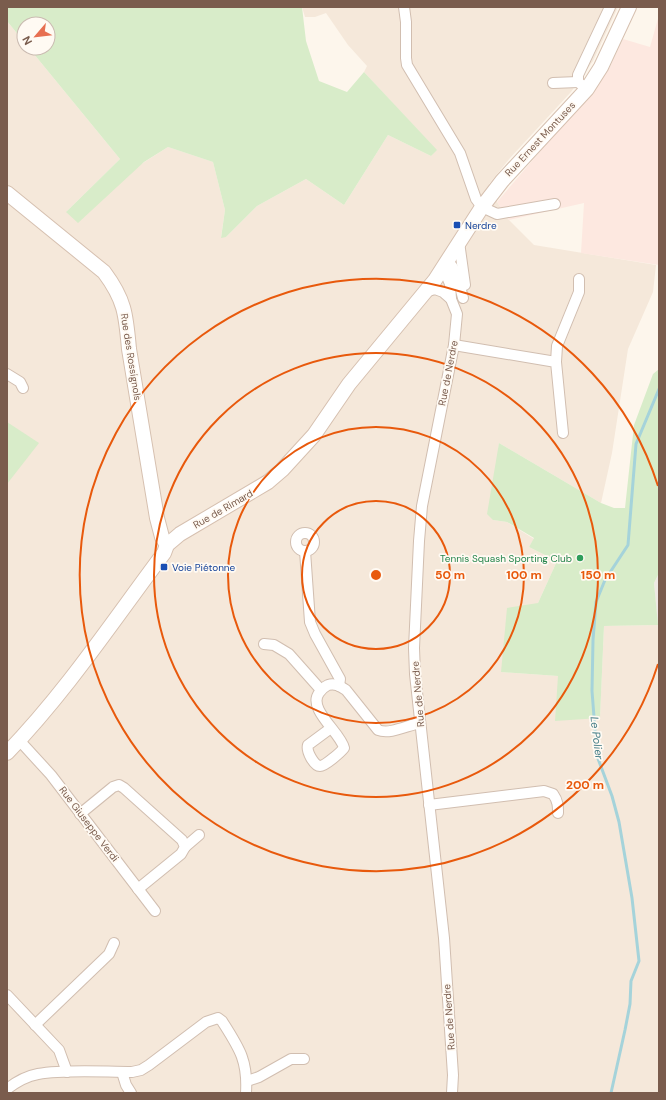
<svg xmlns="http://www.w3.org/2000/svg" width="666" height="1100" font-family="'DM Sans',sans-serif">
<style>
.residential{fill:#f5e8da}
.commercial{fill:#fde8e0}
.industrial{fill:#efe9e4}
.green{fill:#d8ecc9}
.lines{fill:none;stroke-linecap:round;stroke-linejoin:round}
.stream{stroke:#a5d3da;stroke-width:3}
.street-casing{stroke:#d1beb0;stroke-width:12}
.secondary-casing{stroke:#d6c0b0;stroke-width:16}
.street{stroke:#fff;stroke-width:10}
.secondary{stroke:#fff;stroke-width:14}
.ring{fill:none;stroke:#e8590c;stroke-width:2}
.transit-dot{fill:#1a4fb4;stroke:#fffaf3;stroke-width:1.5}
.leisure-dot{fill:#2e9e5b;stroke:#fffaf3;stroke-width:1.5}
.labels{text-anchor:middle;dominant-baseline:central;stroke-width:3.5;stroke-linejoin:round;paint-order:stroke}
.street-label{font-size:10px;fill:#7a5c4d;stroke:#fffaf3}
.transit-label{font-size:10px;fill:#164399;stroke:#fffaf3;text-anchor:start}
.leisure-label{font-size:10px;fill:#27864d;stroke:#fffaf3;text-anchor:end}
.water-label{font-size:11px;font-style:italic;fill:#437c86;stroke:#fffaf3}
.centre{fill:#e8590c;stroke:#fffaf3;stroke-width:2}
.ring-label{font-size:12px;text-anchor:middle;font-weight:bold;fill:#e8590c;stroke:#fffaf3;stroke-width:3.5;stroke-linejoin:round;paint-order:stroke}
</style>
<rect width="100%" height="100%" fill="#fdf6ec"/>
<polygon class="residential" points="302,7 618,7 593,61 571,92 510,158 489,184 497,202 509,220 534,245 656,265 653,292 628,349 612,453 601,503 499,443 493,520 507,522 534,539 529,547 557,561 538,603 501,672 558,676 600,717 604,626 658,625 659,641 659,1093 7,1093 7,21 24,42 24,48 29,48 120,159 66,212 168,147 213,162 225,210 221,237 226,237 257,206 306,179 344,205 388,135 431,156 436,150 364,72 367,66 348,45 326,13 315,17 305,17"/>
<polygon class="commercial" points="659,15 659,265 581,253 584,203 509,220 497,202 566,121 587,100 610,67 623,39 650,47"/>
<polygon class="industrial" points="659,573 659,641 654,583"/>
<g class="green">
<polygon points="7,7 302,7 306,41 319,81 347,92 364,72 437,150 431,156 388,135 344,205 306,179 257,206 226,237 221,238 225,210 213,162 168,147 144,162 78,223 66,212 120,159 29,48 48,48 48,24 24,24 24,42 7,21"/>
<polygon points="659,369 659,573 654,583 658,625 604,626 600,718 555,721 558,676 501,672 507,608 538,603 557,561 529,547 534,538 507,522 493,520 487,514 499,443 601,503 614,508 625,508 634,425 653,374"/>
<polygon points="7,422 39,443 7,484"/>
</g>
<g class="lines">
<polyline class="stream" points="611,1093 625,1030 630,1004 631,981 639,961 632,898 619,822 612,796 597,756 592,691 593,640 596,602 605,580 628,545 636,444 659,389"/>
<g class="street-casing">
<g id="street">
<polyline points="404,7 406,22 406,58 407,65 460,153 476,199 482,207 497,214 555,204"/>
<polyline points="553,83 578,82"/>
<polyline points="587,89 578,82 578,75 610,7"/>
<polyline points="459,242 465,285"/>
<polyline points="425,292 435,289 443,292 451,299 457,314 454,345 422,506 419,541 414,648 415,674 444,938 453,1075 452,1093"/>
<polyline points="451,299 450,284 443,267 448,265 452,266 457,275 463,298"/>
<polyline points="454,345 556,362 563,433"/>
<polyline points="556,362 557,346 579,292 579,279"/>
<polyline points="7,374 20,382 23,388"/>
<circle cx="305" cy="542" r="9"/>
<polyline points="305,551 310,622 315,634 340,679 339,686"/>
<polyline points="264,644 274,645 289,654 321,690"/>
<path d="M 331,728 L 308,745 C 306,751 314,766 320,766 C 325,766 341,752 344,748 C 341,733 307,709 319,693 C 321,690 324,687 328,685 C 335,683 340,686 346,690 L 378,730 C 390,735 408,725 420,723"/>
<polyline points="19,740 51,775 155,911"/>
<path d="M 429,805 L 544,791 L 553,794 C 558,801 558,806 558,813"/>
<polyline points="80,814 113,787 119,785 124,788 182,840 185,847 181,854 138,889"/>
<polyline points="185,847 199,835"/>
<polyline points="7,995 59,1050 67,1072"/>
<polyline points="35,1025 109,954 114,943"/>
<polyline points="122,1072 126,1085 131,1093"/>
<polyline points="247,1081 259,1077 291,1059 304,1059"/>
<path d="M 7,1089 C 16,1082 27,1076 38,1074 C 65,1069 104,1072 132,1072 L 141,1070 L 149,1065 L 206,1022 L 218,1018 L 222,1021 C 239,1048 248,1060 246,1093"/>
</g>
</g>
<g class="secondary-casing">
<g id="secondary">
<path d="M 7,193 L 104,272 C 125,300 126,315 129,349 L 157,518 L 162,537 L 167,545"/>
<path d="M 7,753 C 66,692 113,621 164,553 L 167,545 L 180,534 L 268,482 L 282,470 L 314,435 L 349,384 L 435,280 L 482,207 L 502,181 L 587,89 L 601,67 L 629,7"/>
</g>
</g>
<use href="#street" class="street"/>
<use href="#secondary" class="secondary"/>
</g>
<g class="ring">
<circle cx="376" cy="575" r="74"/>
<circle cx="376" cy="575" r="148"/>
<circle cx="376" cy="575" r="222"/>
<path d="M658 664A296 296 0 1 1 658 486"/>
</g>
<g class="transit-dot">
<rect x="453" y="221" width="8" height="8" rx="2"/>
<rect x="160" y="563" width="8" height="8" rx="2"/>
</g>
<circle class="leisure-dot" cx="580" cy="558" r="4"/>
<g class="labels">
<g class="street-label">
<text transform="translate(540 139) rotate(-47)">Rue Ernest Montuses</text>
<text transform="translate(131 357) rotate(81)">Rue des Rossignols</text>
<text transform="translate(448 373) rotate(-79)">Rue de Nerdre</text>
<text transform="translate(223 509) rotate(-30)">Rue de Rimard</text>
<text transform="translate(418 694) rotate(-95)">Rue de Nerdre</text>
<text transform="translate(89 824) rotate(53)">Rue Giuseppe Verdi</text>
<text transform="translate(449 1017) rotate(-94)">Rue de Nerdre</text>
</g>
<g class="transit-label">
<text x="465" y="225">Nerdre</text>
<text x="172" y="567">Voie Piétonne</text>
</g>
<g class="leisure-label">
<text x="572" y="558">Tennis Squash Sporting Club</text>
</g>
<g class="water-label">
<text transform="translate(597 738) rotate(83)">Le Polier</text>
</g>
</g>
<circle cx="376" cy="575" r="6" class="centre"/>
<g class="ring-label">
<text x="450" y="579">50 m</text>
<text x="524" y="579">100 m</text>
<text x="598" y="579">150 m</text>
<text x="585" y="789">200 m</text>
</g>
<rect width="666" height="1100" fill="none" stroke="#7a5c4d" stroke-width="16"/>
<g transform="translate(36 36) rotate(242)"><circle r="19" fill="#fffaf3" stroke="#cabbb1"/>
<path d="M0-3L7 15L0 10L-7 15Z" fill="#e76f51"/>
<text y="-6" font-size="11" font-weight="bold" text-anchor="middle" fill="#7a5c4d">N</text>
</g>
</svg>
